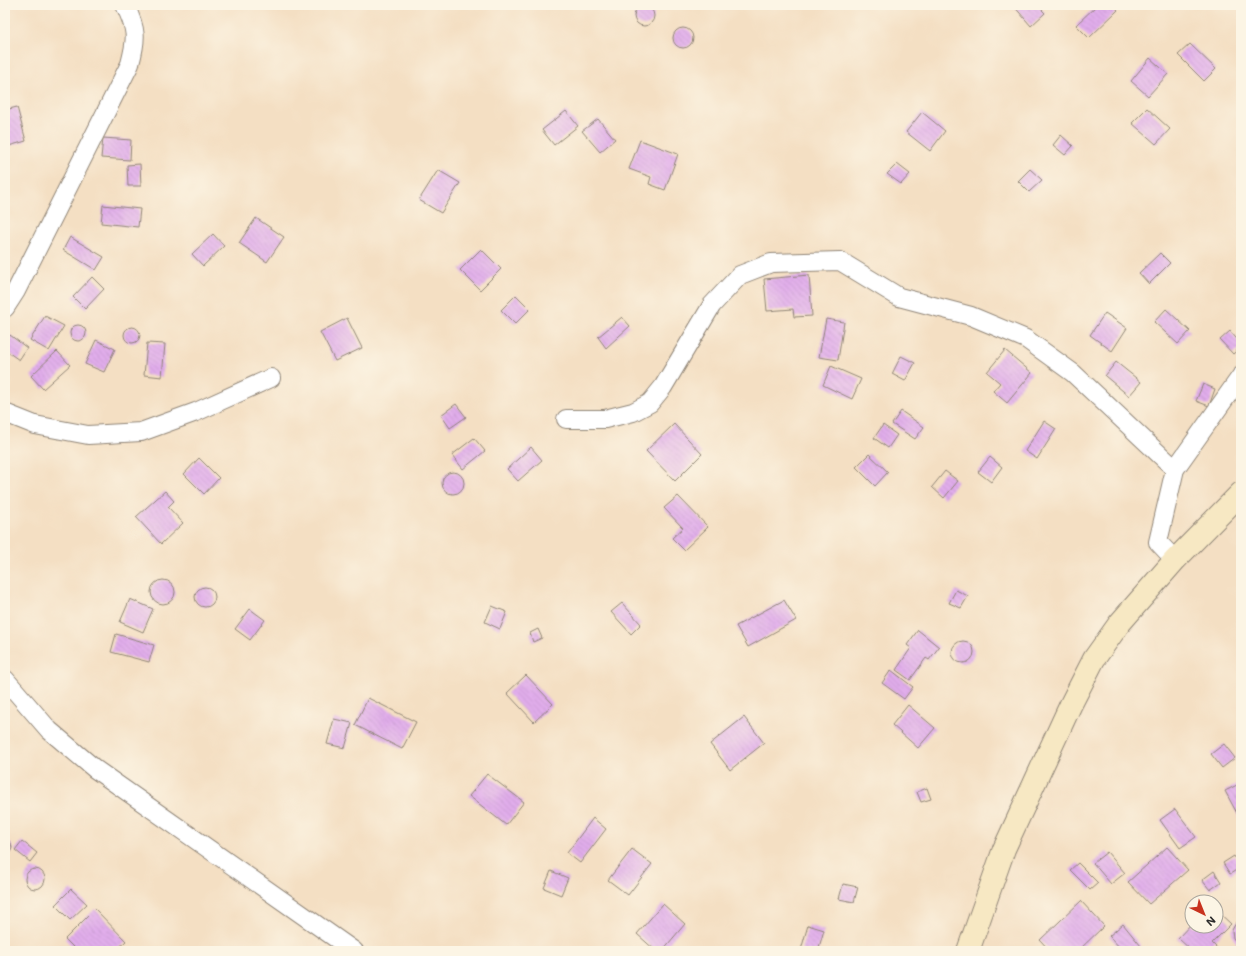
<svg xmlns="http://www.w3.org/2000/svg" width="1246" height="956" font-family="Mali,sans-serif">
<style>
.building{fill:url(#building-back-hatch)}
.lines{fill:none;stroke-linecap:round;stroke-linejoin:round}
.street-casing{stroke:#908577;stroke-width:20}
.secondary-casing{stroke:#908577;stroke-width:24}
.street{stroke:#fff;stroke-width:18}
.secondary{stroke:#f7e8c3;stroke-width:22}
</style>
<defs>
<pattern id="building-back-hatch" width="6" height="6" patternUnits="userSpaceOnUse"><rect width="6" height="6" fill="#e1adeb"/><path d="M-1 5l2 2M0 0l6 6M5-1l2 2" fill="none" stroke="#c195ca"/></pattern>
</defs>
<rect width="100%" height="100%" fill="#fcf5e5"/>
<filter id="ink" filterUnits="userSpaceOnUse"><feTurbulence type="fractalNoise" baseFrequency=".025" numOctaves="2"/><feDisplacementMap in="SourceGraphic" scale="8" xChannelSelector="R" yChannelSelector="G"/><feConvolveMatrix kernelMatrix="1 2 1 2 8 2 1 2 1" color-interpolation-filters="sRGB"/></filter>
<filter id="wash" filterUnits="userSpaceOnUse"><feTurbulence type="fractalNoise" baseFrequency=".012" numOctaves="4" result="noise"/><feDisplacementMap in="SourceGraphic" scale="16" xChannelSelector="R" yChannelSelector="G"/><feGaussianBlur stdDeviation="0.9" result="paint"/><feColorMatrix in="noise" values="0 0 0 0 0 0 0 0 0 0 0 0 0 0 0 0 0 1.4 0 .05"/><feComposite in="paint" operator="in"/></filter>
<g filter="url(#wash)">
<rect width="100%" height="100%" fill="#f4dfc3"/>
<g id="blocks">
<g class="building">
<polygon points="1013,5 1037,5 1045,13 1031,26"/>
<polygon points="1097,5 1113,5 1118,10 1089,38 1076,25"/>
<circle cx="644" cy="16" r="10"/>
<circle cx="683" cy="38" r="10"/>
<polygon points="1190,44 1216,69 1204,81 1178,55"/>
<polygon points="1150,58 1168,74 1148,96 1131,81"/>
<polygon points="17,107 26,141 5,147 5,110"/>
<polygon points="1147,108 1170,129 1156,144 1132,123"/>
<polygon points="566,111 578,126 554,145 542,130"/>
<polygon points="922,112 945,131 930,151 906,132"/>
<polygon points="598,119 615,139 600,152 582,131"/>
<polygon points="1061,135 1073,146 1065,155 1053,145"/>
<polygon points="103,138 131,140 130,160 101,158"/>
<polygon points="640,140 678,154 665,190 649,184 651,177 629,169"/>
<polygon points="140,164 141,186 128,186 127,165"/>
<polygon points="897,164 910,174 901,184 887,174"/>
<polygon points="1030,169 1042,180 1029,192 1018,181"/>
<polygon points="438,170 460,183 441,213 419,200"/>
<polygon points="103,205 140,209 138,227 101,223"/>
<polygon points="256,218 284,237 267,262 239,243"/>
<polygon points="213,234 224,246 203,266 192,254"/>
<polygon points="70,237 104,257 96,270 63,250"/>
<polygon points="481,249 501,269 480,290 460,270"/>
<polygon points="1160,253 1170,263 1149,284 1139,273"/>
<polygon points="809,275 812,316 794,317 793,309 767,311 764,279"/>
<polygon points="92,277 104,289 85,309 73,297"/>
<polygon points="516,295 530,309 515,324 501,310"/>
<polygon points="1166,309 1190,331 1178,344 1154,322"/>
<polygon points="1105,313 1127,328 1112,351 1090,335"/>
<polygon points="45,316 64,326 49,351 30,340"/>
<polygon points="622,317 630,326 606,348 598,337"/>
<polygon points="347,318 362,348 335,361 320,332"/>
<polygon points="826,319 844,322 838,360 819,357"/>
<circle cx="78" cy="333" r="8"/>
<circle cx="132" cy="335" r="8"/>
<polygon points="1230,331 1241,344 1241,347 1233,354 1220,340"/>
<polygon points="10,335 27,348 19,360 5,350 5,342"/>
<polygon points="96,340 115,349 104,372 85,364"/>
<polygon points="147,343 165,344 162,377 144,375"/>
<polygon points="1005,350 1032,373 1007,403 993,391 1000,383 987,372"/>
<polygon points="57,351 70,365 43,389 31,376"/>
<polygon points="901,356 915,363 905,381 892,374"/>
<polygon points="1116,362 1141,382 1129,396 1105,376"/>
<polygon points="831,366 861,379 852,399 823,385"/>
<polygon points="1203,384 1215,389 1209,406 1196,401"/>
<polygon points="456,404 466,417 450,428 441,415"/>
<polygon points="901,411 924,427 915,439 892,424"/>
<polygon points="1044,421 1056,429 1037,459 1025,451"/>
<polygon points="674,424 702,454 675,481 646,451"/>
<polygon points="883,425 897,435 888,448 874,438"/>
<polygon points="474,438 485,451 463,469 452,455"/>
<polygon points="531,447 542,460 518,481 507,469"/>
<polygon points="869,454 888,472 875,486 856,467"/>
<polygon points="990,457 1002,467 991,482 978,472"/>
<polygon points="199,458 219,478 204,494 184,474"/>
<polygon points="945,471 958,481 944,498 932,487"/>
<circle cx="453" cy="483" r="11"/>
<polygon points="165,491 174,501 168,507 183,523 161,544 136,517"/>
<polygon points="678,496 708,527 684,550 672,538 683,528 664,508"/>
<circle cx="163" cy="592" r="12"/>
<circle cx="205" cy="597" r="10"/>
<polygon points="956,590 968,596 961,608 949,603"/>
<polygon points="130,599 153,609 143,632 120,622"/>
<polygon points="784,600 796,620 748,647 736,626"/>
<polygon points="622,603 641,624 631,634 611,612"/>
<polygon points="492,606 507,612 500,629 485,622"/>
<polygon points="250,609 265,620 250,640 235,629"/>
<polygon points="538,629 542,638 533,642 530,633"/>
<polygon points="918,630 939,647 929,660 926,658 910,680 896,670 911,648 907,645"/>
<polygon points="116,634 154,645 149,662 111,652"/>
<circle cx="963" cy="652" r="11"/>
<polygon points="891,670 913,687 904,699 882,683"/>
<polygon points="526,675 553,704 534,722 507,693"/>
<polygon points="368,698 416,722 402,749 355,725"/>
<polygon points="908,705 935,728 918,748 892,725"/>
<polygon points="744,717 764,743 730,770 710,744"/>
<polygon points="334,719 352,723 345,748 327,744"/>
<polygon points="1224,744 1235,758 1222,768 1211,754"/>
<polygon points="487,774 524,802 506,825 469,796"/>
<polygon points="1241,783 1241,816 1239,817 1225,791"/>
<polygon points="927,788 931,799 921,802 917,792"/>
<polygon points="1175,809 1196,837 1180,848 1160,820"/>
<polygon points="593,818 606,829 580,863 567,853"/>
<polygon points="5,838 11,843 12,848 10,853 5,855"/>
<polygon points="22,841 37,853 30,862 15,850"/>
<polygon points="1167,847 1188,870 1149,904 1128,882"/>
<polygon points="632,849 652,864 628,895 608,880"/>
<polygon points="1107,852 1125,873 1111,884 1093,863"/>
<polygon points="1234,856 1241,867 1230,874 1223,863"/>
<polygon points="1078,863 1098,883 1090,890 1070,870"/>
<circle cx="35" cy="879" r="10"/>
<polygon points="551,871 568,878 561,895 544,888"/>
<polygon points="1214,871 1221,882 1210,890 1202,880"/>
<polygon points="843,884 858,887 854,902 839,899"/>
<polygon points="71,889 87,904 70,920 55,905"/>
<polygon points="1081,901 1104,926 1078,951 1050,951 1040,940"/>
<polygon points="663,904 685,924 662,951 656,951 637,934"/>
<polygon points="95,909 126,941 115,951 95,951 92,948 90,951 77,951 65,939"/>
<polygon points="1216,910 1231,924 1212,943 1219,950 1218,951 1192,951 1178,938 1192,923 1192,926 1216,926"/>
<polygon points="1241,921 1241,944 1238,944 1233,938 1232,930 1236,923"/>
<polygon points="1123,924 1141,946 1135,951 1123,951 1109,936"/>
<polygon points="808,925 824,930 818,951 806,951 801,950"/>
</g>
</g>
</g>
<g filter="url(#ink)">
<use href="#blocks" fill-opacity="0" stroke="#908577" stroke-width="1"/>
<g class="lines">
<g class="street-casing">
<g id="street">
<path d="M 5,308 L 16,291 L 130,64 C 137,38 137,30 125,5"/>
<polyline points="5,413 35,425 88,435 141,432 196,412 271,378"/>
<polyline points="566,419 605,419 633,412 650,403 663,387 712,305 740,275 771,263 840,261 899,297 971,316 1026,339 1073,373 1175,469"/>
<polyline points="1175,560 1158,542 1175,469 1241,376"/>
<polyline points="5,679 49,730 95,769 354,951"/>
</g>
</g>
<g class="secondary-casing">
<polyline id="secondary" points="968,951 1004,849 1071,704 1094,659 1119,624 1175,560 1241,493"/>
</g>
<use href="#street" class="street"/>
<use href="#secondary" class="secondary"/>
</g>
</g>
<rect width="1246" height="956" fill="none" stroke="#fcf5e5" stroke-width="20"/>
<g transform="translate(1204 914) rotate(137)"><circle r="19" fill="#fcf5e5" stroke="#a8a49b"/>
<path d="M0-3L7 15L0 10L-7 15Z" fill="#c8321e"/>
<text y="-6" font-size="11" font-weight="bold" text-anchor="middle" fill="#2b2b2b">N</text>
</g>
</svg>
